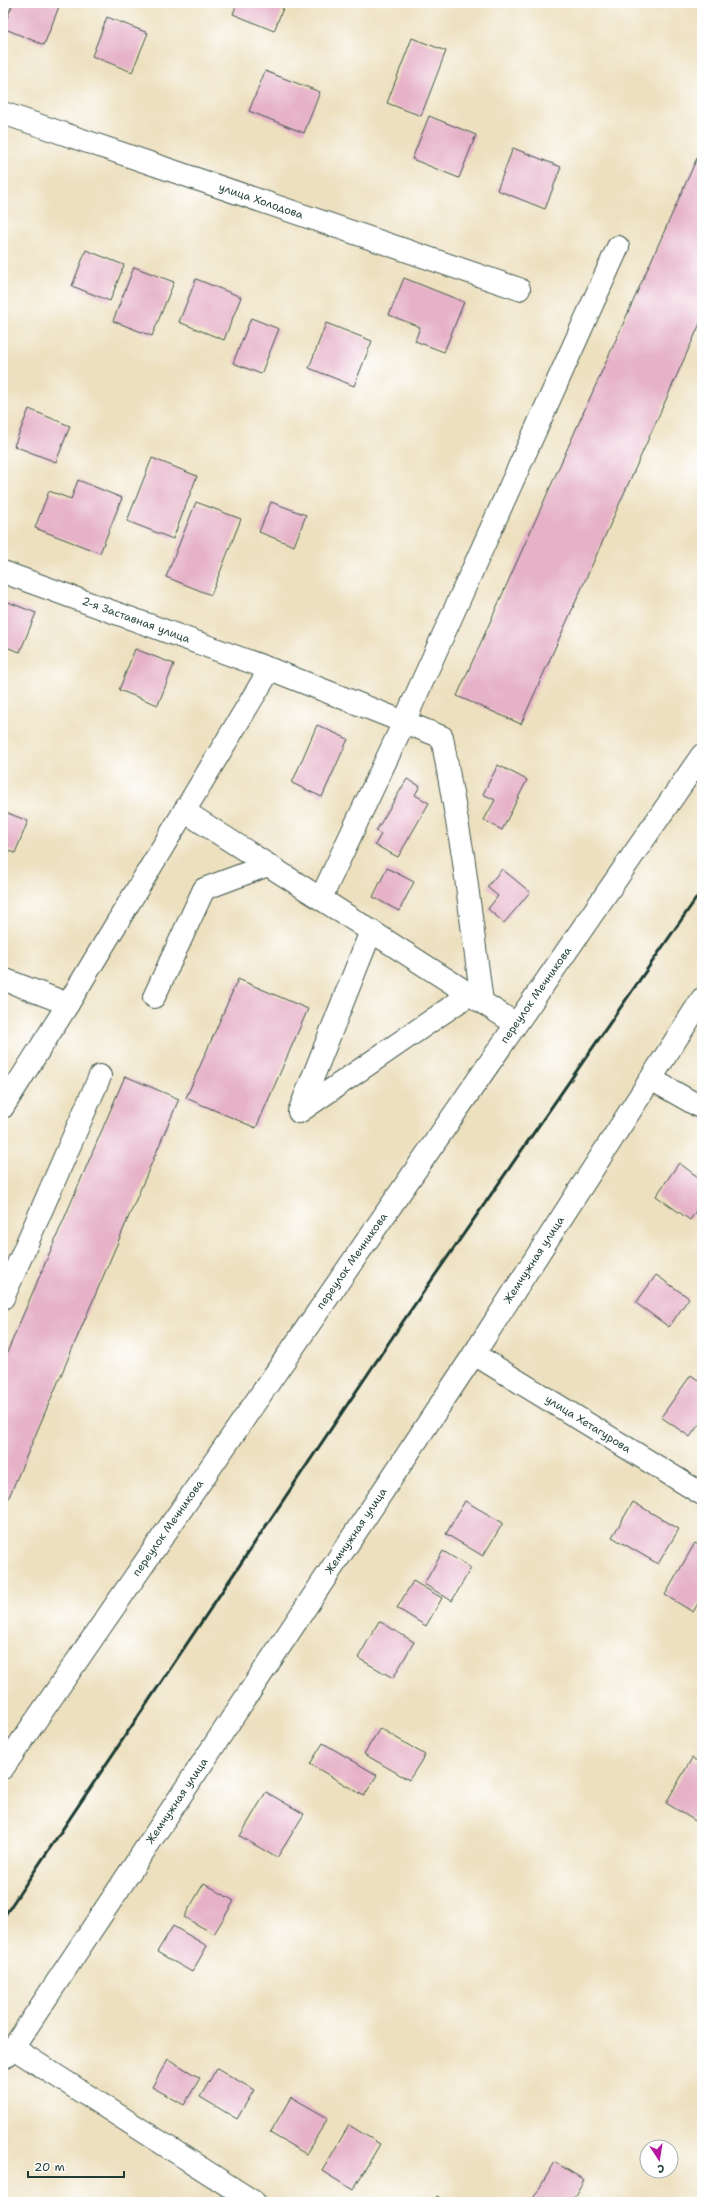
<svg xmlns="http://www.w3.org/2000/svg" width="705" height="2205" font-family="'Shantell Sans',sans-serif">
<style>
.building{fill:#e6b2c8}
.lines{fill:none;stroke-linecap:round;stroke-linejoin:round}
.minor-casing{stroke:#3e5549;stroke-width:24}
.minor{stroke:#fff;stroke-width:22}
.rail{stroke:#1f3d34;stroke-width:3}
.labels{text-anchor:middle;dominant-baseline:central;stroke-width:3.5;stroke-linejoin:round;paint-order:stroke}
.street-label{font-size:11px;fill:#1f3d34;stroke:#fff}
</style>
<rect width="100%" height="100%" fill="#fff"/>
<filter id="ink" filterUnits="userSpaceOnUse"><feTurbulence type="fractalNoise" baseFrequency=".025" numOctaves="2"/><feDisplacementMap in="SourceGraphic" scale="8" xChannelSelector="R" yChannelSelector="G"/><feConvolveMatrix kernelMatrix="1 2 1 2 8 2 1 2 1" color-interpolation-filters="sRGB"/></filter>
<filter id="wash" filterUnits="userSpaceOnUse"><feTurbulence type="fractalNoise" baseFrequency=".012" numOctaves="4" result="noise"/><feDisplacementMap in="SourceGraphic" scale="16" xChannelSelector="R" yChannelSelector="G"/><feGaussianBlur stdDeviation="0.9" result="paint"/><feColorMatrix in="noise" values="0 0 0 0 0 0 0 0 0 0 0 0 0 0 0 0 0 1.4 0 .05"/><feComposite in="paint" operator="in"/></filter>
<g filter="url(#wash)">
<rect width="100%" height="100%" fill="#ede0bf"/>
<g id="blocks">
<g class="building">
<polygon points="13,3 60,4 44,45 3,28"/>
<polygon points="237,3 285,3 274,31 233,14"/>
<polygon points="107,17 148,33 132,72 92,56"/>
<polygon points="412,38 446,51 421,116 387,103"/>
<polygon points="265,71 320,92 304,133 249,111"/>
<polygon points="429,116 476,135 459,178 412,159"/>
<polygon points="513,148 561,167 545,209 497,190"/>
<polygon points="697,158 702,161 702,319 521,724 457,696"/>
<polygon points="86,250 124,265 110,301 72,286"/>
<polygon points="134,267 174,282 152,336 113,321"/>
<polygon points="404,278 464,302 444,352 415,341 420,327 389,315"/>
<polygon points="196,279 241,297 224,340 179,322"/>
<polygon points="251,318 279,329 261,374 233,363"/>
<polygon points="326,323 372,341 354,386 309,368"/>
<polygon points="29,409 70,426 56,462 14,446"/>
<polygon points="152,458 197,476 173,539 127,521"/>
<polygon points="78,480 122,498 100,553 35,528 49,491 71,499"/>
<polygon points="196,502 241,519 211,595 166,577"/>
<polygon points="271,502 306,515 294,546 259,532"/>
<polygon points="3,600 36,613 20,652 3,646"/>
<polygon points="135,649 174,664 158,705 119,690"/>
<polygon points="317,725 348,739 322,797 292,783"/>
<polygon points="498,765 527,780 502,830 484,820 495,800 483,794"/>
<polygon points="407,779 420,786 415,795 429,803 398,857 375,845 381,834 376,831"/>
<polygon points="5,812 28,821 15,853 3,848"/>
<polygon points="387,868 414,882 399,911 373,897"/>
<polygon points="502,869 530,892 504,923 488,909 498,896 487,887"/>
<polygon points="238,979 308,1009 256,1128 186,1098"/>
<polygon points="125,1076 179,1099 3,1511 3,1362"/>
<polygon points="679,1163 702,1180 702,1202 690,1220 656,1196"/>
<polygon points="656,1275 689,1298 669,1327 636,1303"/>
<polygon points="691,1375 702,1383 702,1420 690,1437 661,1417"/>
<polygon points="465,1501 503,1523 483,1556 446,1534"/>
<polygon points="633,1502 679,1529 658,1564 612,1537"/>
<polygon points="695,1543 702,1547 702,1597 693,1612 665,1595"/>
<polygon points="443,1551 471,1568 452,1601 424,1584"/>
<polygon points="413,1581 442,1598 426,1626 397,1608"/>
<polygon points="379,1621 414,1642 393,1678 358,1658"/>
<polygon points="380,1728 425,1755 409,1780 364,1754"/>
<polygon points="323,1743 377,1775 364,1796 310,1764"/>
<polygon points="692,1758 702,1764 702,1825 666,1803"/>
<polygon points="266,1792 304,1814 277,1858 240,1836"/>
<polygon points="204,1883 234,1901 214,1934 184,1917"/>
<polygon points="173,1926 207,1946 192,1972 157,1952"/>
<polygon points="168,2059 200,2078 184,2105 152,2087"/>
<polygon points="217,2068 254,2090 237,2119 200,2097"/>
<polygon points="291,2097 328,2118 306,2154 270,2133"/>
<polygon points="349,2125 380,2144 353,2190 322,2171"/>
<polygon points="555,2162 584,2180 571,2202 531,2202"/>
<polygon points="437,2196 447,2202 434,2202"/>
</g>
</g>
</g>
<g filter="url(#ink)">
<use href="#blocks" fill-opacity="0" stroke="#3e5549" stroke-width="1"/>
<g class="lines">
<g class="minor-casing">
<g id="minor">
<polyline points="3,113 519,289"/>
<polyline points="3,572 270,669 442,737 463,855 482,1002"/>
<polyline points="184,811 516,1024"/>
<polyline points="321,898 404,722 618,247"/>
<polyline points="371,931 299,1112 470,994"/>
<polyline points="3,979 68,1004"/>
<polyline points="154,997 204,889 268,865"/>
<polyline points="651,1079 702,1108"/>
<polyline points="3,1107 68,1004 270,669"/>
<polyline points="3,1298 100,1076"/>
<polyline points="474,1354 702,1494"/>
<polyline points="3,1768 702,755"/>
<polyline points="13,2048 254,2202"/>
<polyline points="3,2058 13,2048 474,1354 702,999"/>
</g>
</g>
<use href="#minor" class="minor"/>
<polyline class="rail" points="3,1918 404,1320 702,890"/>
</g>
</g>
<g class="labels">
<g class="street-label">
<text transform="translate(261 201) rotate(19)">улица Холодова</text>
<text transform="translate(136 620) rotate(20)">2-я Заставная улица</text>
<text transform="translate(536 995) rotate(-55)">переулок Мечникова</text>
<text transform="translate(534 1260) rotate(-57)">Жемчужная улица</text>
<text transform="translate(352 1261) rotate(-55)">переулок Мечникова</text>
<text transform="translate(588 1424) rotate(32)">улица Хетагурова</text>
<text transform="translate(168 1528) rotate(-55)">переулок Мечникова</text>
<text transform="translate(356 1531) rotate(-56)">Жемчужная улица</text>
<text transform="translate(177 1801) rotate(-56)">Жемчужная улица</text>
</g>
</g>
<rect width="705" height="2205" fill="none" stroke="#fff" stroke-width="16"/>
<g transform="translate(659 2159) rotate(168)"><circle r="19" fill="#ffffff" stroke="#a5b1ae"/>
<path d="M0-3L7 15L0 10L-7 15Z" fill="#b5179e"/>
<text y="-6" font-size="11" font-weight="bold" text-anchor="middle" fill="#1f3d34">С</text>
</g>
<path d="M28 2171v6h96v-6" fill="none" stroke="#1f3d34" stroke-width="2"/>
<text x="34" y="2171" font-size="12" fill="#1f3d34" stroke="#ffffff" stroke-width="3" paint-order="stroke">20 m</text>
</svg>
